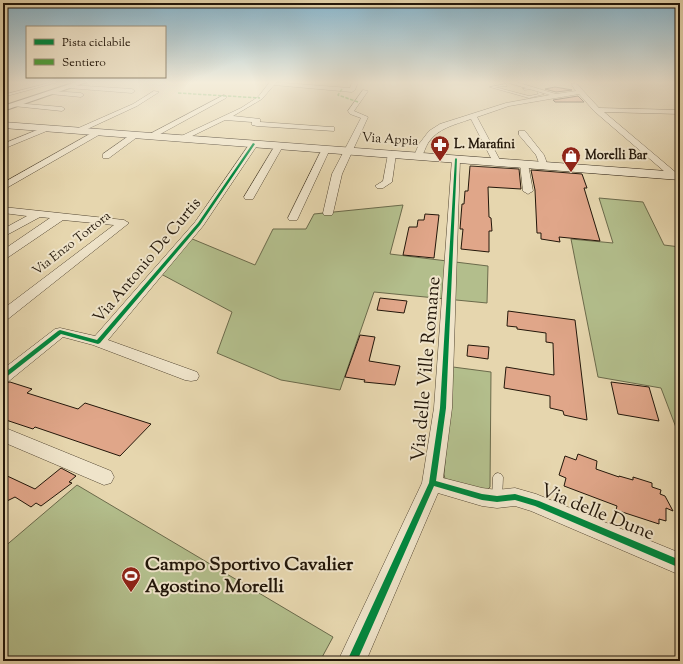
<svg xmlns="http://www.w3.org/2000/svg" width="683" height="664" font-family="'Sorts Mill Goudy',serif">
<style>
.green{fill:#b3be8c;stroke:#6b6a4b}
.building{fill:#e0a689;stroke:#23170a}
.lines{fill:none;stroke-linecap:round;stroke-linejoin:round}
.service-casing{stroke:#544733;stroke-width:1}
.minor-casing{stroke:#544733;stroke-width:1}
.tertiary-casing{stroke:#544733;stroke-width:2}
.secondary-casing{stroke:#23170a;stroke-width:1}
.service{fill:#efe4ca;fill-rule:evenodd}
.minor{fill:#efe4ca;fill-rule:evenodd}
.tertiary{fill:#efe4ca;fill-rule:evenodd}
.secondary{fill:#efe4ca;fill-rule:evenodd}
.quiet{stroke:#50a13e;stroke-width:1.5;stroke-dasharray:3.5 1.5;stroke-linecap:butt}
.cycleway-casing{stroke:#efe4ca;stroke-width:3}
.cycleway{fill:#00873e;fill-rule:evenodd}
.labels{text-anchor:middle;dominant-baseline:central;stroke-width:4;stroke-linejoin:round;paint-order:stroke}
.far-street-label{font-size:13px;fill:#23170a;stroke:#efe4ca}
.far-poi-label{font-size:13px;font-weight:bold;fill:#23170a;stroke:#efe4ca;text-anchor:start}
.street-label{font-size:16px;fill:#23170a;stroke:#efe4ca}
.near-street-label{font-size:19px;fill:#23170a;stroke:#efe4ca}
.near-poi-label{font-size:19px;font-weight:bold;fill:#23170a;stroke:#efe4ca;text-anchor:start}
</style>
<rect width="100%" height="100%" fill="#e6d6ae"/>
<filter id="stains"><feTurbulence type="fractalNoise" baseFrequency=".005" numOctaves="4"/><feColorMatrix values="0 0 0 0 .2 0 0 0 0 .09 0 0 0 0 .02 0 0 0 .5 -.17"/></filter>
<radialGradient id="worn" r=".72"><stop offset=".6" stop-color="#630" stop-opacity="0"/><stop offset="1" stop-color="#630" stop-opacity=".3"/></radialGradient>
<g class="green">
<polygon points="599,198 643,202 664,245 680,247 680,438 661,388 598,377 571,239 613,243"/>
<polygon points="403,205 390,254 488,266 487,303 374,292 340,390 281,380 217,353 232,312 161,274 190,238 255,265 273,229 306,229 314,214"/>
<polygon points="453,367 491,372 490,487 486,491 445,479 444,474"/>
<polygon points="77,485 333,637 320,661 3,661 3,548"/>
</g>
<g class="building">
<polygon points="555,87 572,90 556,92 545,89"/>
<polygon points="578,96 584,102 555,102 553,100"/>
<polygon points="470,166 519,169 521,189 488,187 489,217 491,218 492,231 489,231 489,252 461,249 463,229 460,229 462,204 464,204 465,191 468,191"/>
<polygon points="531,170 582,174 587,188 584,188 600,241 559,237 560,242 541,239 541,233 537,233 535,190"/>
<polygon points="425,214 439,215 434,258 403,255 409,227 417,227 418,220 424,220"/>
<polygon points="380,298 407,301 404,313 377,310"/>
<polygon points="508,311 575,320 587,420 564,415 563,411 550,408 550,396 504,388 506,367 554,375 553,343 546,342 546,333 517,329 517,327 507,326"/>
<polygon points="360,335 375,337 369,361 400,366 395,385 364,382 365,380 345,377"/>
<polygon points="468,345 489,347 488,359 467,356"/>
<polygon points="10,382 32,389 27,393 78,409 85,403 151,424 120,456 35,427 33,429 3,419 3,383"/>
<polygon points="611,382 649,387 659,421 618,414"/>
<polygon points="578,454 597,461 596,469 619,477 619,476 633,480 633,477 652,483 652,487 661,490 660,494 665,496 673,511 666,508 666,521 659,519 659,524 616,510 617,506 564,486 566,478 559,475 565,456 576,460"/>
<polygon points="61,468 76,476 69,482 72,483 41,506 36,503 31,507 15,497 3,503 3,474 35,489"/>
</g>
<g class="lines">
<g class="service-casing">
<g id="service">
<polygon points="53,82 58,82 3,97 3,95"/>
<polygon points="506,84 507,86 495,87 529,96 539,94 537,93 538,92 544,94 529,98 490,87"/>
<polygon points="531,87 532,89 524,90 523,89"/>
<polygon points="498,473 501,474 503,477 502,499 501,502 497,503 493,502 492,499 493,477 495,474"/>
</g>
</g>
<g class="minor-casing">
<g id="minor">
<polygon points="270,82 350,88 352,82 358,82 355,90 352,92 274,85 262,99 233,116 260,119 260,122 331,127 334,127 334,131 257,126 252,125 252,122 225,120 184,140 177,138 241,108 258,97"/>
<path d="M 505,82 L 516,82 L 556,94 L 576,91 L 571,84 L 576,83 L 599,108 L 680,110 L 680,114 L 604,112 L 680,176 L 675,179 L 672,178 L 594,111 L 579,94 L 509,106 L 477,117 L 501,162 L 500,164 L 494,164 L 493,162 L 471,119 C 454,125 438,128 428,143 C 425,148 424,153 421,158 L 415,158 L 414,156 L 419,144 L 429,131 L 440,124 L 506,103 L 550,95 Z"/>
<polygon points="70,85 132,89 135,91 132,93 68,88 67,87"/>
<polygon points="363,90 368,91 354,111 368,117 342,174 333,213 332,215 324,215 323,213 332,174 361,118 350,114 348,111"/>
<polygon points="52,91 81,93 84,95 81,97 50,94 49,93"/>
<polygon points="154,91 159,92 137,106 81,132 74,130 133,104"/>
<polygon points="224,95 226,96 226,98 153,138 146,136"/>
<polygon points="15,103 62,107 65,109 62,111 13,106 13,104"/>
<polygon points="47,126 54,128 3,149 3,144"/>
<polygon points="97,130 104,132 3,190 3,183"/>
<polygon points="519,131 525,131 544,155 548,166 547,168 541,168 536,155 519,135"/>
<polygon points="133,133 140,135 109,158 103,158 103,154"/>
<polygon points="251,142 258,144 203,226 108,340 197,372 199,376 197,380 191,381 185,380 93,345 63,337 9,381 3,382 3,369 55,329 60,328 95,336 195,222"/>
<polygon points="276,144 283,146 253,199 245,199 244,197"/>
<polygon points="323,147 330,149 298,218 297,220 289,220 288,218"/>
<polygon points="392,151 396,154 392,182 383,188 377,188 375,186 383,181 388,154"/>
<polygon points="456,156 460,159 452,408 443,478 482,488 497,490 515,488 536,494 680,553 680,575 531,511 515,506 497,508 482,506 438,493 366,661 338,661 422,483 434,408 452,159"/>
<polygon points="524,161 528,164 533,191 528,194 523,191 520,164"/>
<polygon points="3,207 124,220 129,223 8,319 3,320 3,309 114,225 63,220 7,258 3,259 3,250 50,218 40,217 3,237 3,229 27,216 3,213"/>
<polygon points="3,427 111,471 114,477 111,483 104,485 3,442"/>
</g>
</g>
<g class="tertiary-casing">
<polygon id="tertiary" points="76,82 87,82 3,111 3,106"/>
</g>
<g class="secondary-casing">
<polygon id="secondary" points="3,122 680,172 680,180 3,128"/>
</g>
<use href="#service" class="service"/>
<use href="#minor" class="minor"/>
<use href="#tertiary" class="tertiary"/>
<use href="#secondary" class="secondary"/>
<g class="quiet">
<polyline points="342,89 338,95 358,102"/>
<polyline points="178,93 260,98"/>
</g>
<g class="cycleway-casing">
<g id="cycleway">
<polygon points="253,143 255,144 200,225 100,343 98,344 61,334 5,378 3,379 3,374 58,331 60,330 97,340 198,223"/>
<polygon points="456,158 457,159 446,408 436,481 482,494 497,496 515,494 539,501 680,560 680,568 535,506 515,500 497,502 482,500 434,486 357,661 347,661 429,483 440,408 455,159"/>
</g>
</g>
<use href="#cycleway" class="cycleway"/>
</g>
<linearGradient id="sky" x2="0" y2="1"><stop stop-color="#87b6ce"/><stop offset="0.47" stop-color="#f4eddb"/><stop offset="1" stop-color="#f4eddb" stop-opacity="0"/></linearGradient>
<rect width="683" height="175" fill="url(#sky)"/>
<defs>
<g id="pharmacy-pin" transform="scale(1)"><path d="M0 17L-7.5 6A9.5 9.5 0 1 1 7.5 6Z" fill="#8f2418" stroke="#efe4ca"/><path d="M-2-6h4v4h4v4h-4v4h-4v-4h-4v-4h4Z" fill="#fff"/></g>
<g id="shop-pin" transform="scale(1)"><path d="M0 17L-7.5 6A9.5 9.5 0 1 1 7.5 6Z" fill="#8f2418" stroke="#efe4ca"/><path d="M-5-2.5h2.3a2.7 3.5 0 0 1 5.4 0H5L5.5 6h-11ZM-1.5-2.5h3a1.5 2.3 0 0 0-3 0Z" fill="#fff"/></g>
<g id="stadium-pin" transform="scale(1)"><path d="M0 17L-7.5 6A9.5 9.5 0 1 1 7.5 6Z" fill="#8f2418" stroke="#efe4ca"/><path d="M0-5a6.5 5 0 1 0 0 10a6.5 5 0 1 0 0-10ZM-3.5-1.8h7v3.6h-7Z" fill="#fff"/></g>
</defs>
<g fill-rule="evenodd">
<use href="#pharmacy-pin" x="440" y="145"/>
<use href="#shop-pin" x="571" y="156"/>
<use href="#stadium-pin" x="131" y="576"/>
</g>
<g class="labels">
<g class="far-street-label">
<text transform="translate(390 140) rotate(4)">Via Appia</text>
<text transform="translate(72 244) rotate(-38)">Via Enzo Tortora</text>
</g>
<g class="far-poi-label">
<text x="454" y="145">L. Marafini</text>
<text x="585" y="156">Morelli Bar</text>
</g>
<g class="street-label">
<text transform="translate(148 261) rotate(-50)">Via Antonio De Curtis</text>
</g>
<g class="near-street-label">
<text transform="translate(427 369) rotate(-85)">Via delle Ville Romane</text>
<text transform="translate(597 513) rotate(22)">Via delle Dune</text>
</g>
<g class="near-poi-label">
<text x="145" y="565">Campo Sportivo Cavalier<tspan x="145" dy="22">Agostino Morelli</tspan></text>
</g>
</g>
<rect width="683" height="664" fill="none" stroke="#e6d6ae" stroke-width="16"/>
<rect x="4" y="4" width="675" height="656" fill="none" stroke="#23170a" stroke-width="2"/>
<rect x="8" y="8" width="667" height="648" fill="none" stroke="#23170a"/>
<rect x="26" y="26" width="140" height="52" fill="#efe4ca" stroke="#9d927d"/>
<rect x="34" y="39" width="20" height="6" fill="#00873e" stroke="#9d927d"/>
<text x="62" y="46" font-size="12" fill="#23170a">Pista ciclabile</text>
<rect x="34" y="59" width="20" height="6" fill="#50a13e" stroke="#9d927d"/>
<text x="62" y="66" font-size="12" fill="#23170a">Sentiero</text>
<rect width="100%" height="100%" filter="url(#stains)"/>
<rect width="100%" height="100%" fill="url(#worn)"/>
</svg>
